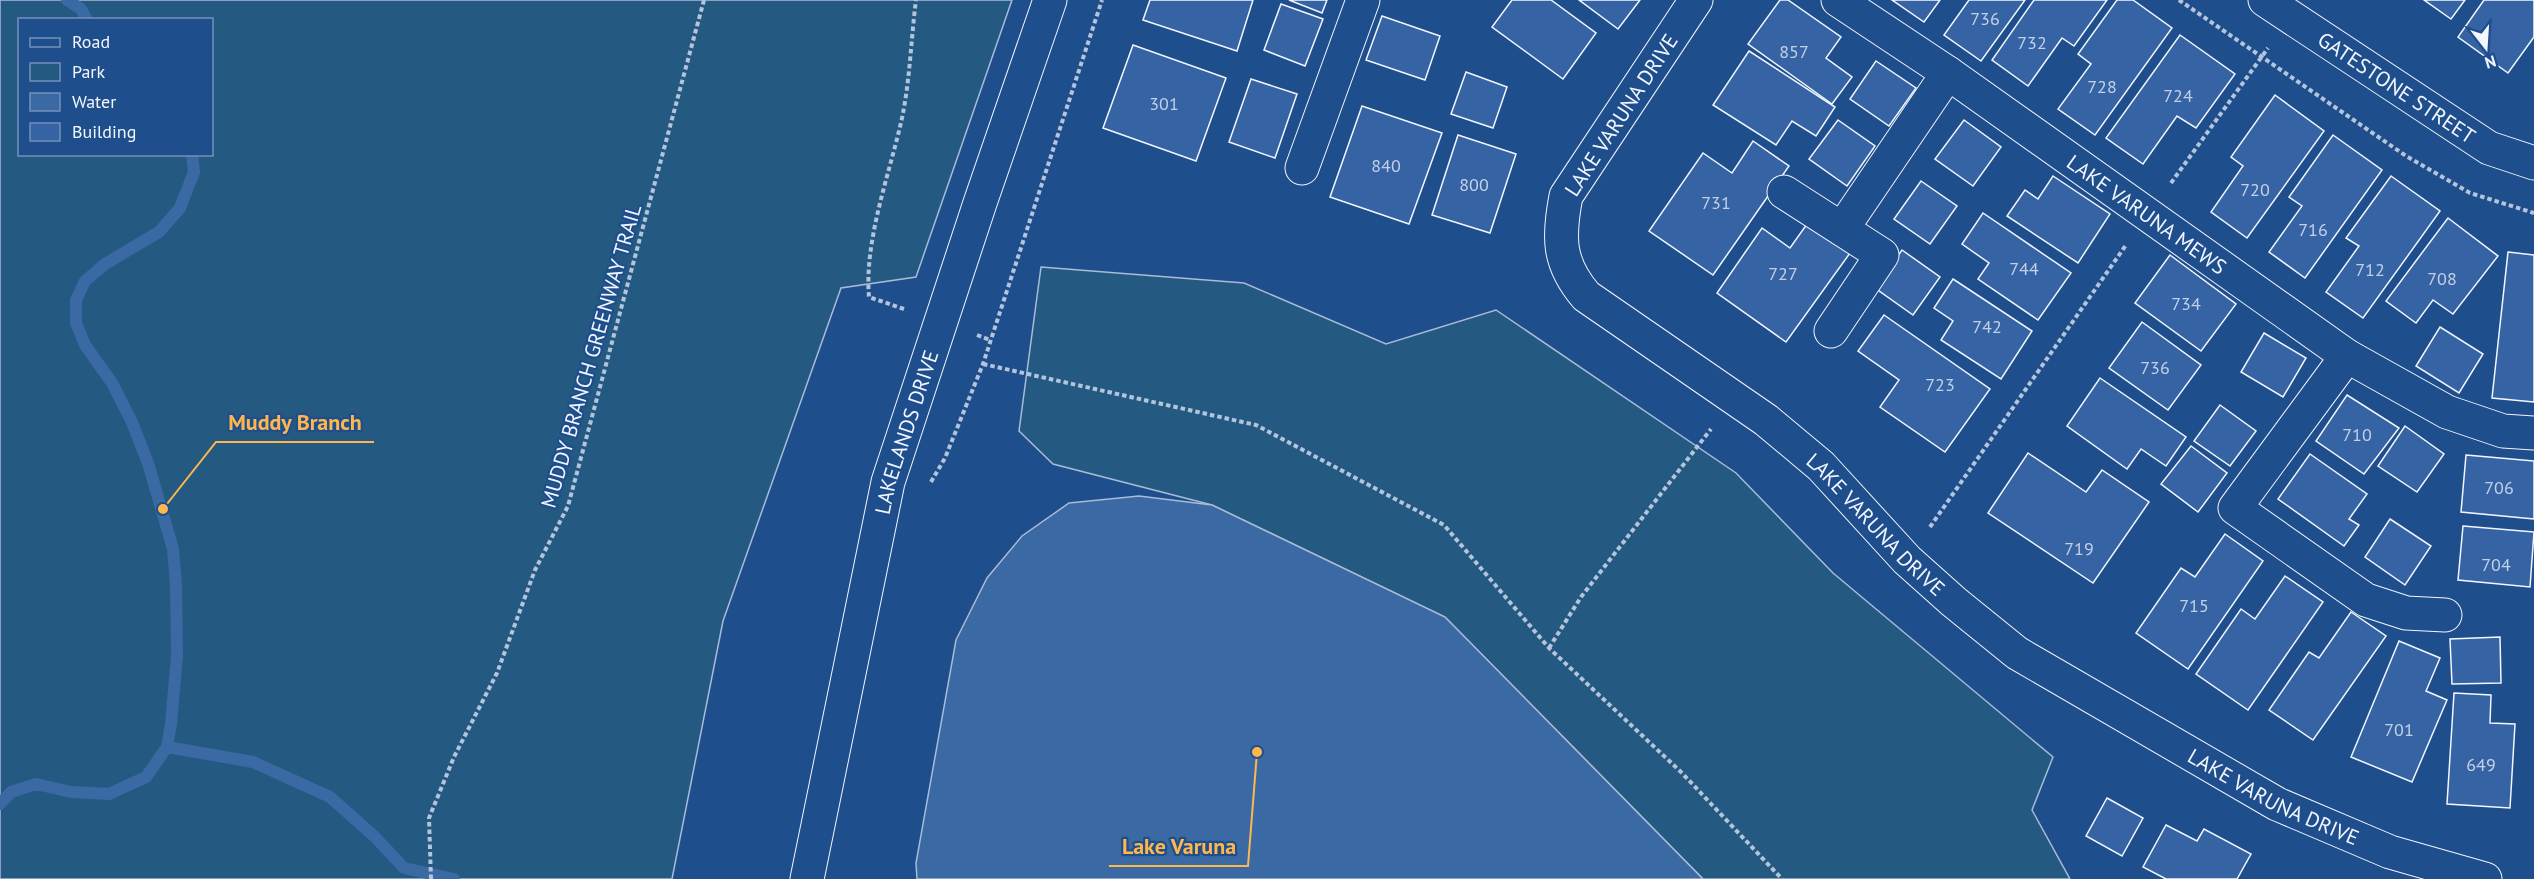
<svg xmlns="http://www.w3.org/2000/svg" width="2534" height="879" font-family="'PT Sans',sans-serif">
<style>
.green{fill:#245a82;stroke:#a8bbd7;stroke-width:1.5;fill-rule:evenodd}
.water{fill:#3b69a3;stroke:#a8bbd7;stroke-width:1.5}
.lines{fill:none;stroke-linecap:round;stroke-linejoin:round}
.stream{stroke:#3b69a3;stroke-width:12}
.building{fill:#3563a3;stroke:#f2f6ff;stroke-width:1.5}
.minor-casing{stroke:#f2f6ff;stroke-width:35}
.path{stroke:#b3c4dc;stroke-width:4;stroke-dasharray:4.5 3;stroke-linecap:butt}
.minor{stroke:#1f4e8c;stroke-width:33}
.labels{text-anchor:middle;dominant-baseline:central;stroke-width:4.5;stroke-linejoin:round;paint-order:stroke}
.number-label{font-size:18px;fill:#c3d1e8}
.street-label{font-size:21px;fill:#f2f6ff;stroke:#1f4e8c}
.leader{fill:none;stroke:#ffb74d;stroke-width:2}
.callout-dot{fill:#ffb74d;stroke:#1f4e8c;stroke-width:2}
.callout-label{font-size:22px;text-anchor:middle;font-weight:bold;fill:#ffb74d;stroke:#1f4e8c;stroke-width:4.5;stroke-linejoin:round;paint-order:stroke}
</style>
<rect width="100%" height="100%" fill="#1f4e8c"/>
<g class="green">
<path d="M 0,0 L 1012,0 L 916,277 L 841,288 L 723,621 L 672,879 L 0,879 ZM 20,20 L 212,20 L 212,154 L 20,154 Z"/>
<polygon points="1041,267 1244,283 1386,344 1496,310 1736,473 1833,573 2053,757 2032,810 2070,879 1703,879 1445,617 1212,505 1053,464 1019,431"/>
</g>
<polygon class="water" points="1139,496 1212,505 1445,617 1703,879 917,879 916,863 956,640 987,578 1022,536 1069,503"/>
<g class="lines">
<g class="stream">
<polyline points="67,0 81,9 87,20"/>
<polyline points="167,747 253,762 330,797 375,837 404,868 454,879"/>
<polyline points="0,804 11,792 36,784 71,792 109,794 146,777 167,747 171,724 177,655 176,585 173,549 148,463 131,420 112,383 85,345 76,323 76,300 85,281 105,264 159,232 180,208 194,172 192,154"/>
</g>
</g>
<g class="building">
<polygon points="1150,0 1253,0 1237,51 1143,20"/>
<polygon points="1289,0 1327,0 1322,13"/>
<polygon points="1512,0 1551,0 1596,33 1563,79 1492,27"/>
<polygon points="1579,0 1640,0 1618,29"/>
<polygon points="1780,0 1788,0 1841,37 1826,58 1852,77 1832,104 1748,44"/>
<polygon points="1892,0 1940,0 1924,22"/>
<polygon points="1969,0 2025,0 1981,61 1944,35"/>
<polygon points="2034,0 2107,0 2074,46 2062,38 2028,86 1992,60"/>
<polygon points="2117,0 2133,0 2172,28 2095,135 2058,109 2091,64 2078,54"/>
<polygon points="2424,0 2465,0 2451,19"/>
<polygon points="2484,0 2534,0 2534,37 2508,73 2458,37"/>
<polygon points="1281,4 1323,19 1305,66 1264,50"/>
<polygon points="1382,16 1440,36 1425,80 1366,60"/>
<polygon points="2180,35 2235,74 2196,128 2177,116 2143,164 2106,138"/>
<polygon points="1133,45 1226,78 1196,161 1103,128"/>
<polygon points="1749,51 1835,107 1816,136 1792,121 1776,145 1713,105"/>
<polygon points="1876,61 1916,88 1889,126 1850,99"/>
<polygon points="1466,72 1507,87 1493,128 1451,114"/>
<polygon points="1251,79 1297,94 1275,158 1229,142"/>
<polygon points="2275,95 2324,131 2247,238 2211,212 2243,166 2231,157"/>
<polygon points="1362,106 1442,133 1409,224 1330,197"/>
<polygon points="1838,120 1875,146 1847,186 1809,159"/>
<polygon points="1964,120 2001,147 1973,186 1935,159"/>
<polygon points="1458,135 1516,154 1490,233 1432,215"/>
<polygon points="2333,135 2382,170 2305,278 2269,252 2302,206 2289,197"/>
<polygon points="1753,141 1789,166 1713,275 1649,231 1703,153 1732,173"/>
<polygon points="2053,176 2110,214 2078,263 2007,216 2025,190 2038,199"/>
<polygon points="2391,176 2440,211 2363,318 2326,292 2359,246 2346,238"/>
<polygon points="1921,181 1957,206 1930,244 1894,219"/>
<polygon points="1983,213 2071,273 2038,320 1978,279 1989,263 1962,244"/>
<polygon points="2448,218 2498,256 2453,314 2433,300 2416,323 2386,301"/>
<polygon points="1807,224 1850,253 1786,342 1717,293 1762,228 1790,248"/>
<polygon points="1902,250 1940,277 1913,315 1875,288"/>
<polygon points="2508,252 2534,255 2534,402 2492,398"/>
<polygon points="2170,255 2236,304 2201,351 2135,303"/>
<polygon points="1953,279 2032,331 2001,379 1941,340 1953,321 1934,308"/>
<polygon points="1884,315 1990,389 1945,452 1880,407 1899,380 1858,351"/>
<polygon points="2142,322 2201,365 2168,410 2109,368"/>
<polygon points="2440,327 2483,354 2459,393 2416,366"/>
<polygon points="2264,333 2306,358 2283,397 2241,372"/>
<polygon points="2100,378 2186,437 2166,466 2141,449 2127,469 2067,426"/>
<polygon points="2347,395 2399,428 2364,474 2316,441"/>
<polygon points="2220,405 2256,431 2230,466 2194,441"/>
<polygon points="2405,426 2444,454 2417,492 2378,466"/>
<polygon points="2191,446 2227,473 2198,512 2161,484"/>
<polygon points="2028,453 2086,492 2102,470 2149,502 2093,583 1988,513"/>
<polygon points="2310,454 2367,494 2349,519 2359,525 2344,546 2278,499"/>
<polygon points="2466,455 2534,461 2534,519 2461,512"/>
<polygon points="2390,519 2431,546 2405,585 2365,557"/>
<polygon points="2463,526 2534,532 2530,587 2458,580"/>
<polygon points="2225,534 2263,561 2188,669 2136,633 2181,568 2195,577"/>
<polygon points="2285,576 2323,602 2248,710 2196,674 2241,609 2255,619"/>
<polygon points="2351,612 2386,636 2313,740 2269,710 2309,652 2319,658"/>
<polygon points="2500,637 2501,683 2452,684 2450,639"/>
<polygon points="2399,641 2440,658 2426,691 2447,700 2412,782 2351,757"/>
<polygon points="2454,693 2491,695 2490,723 2515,724 2510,808 2447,804"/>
<polygon points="2107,798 2143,818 2122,856 2086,836"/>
<polygon points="2166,825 2197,841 2204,829 2251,854 2237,879 2166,879 2143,867"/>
</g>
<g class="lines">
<g class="minor-casing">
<g id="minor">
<path id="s1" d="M 1696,0 L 1566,196 C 1558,238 1558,263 1586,296 L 1766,420 L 1821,466 L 1907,560 L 1954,602 L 2017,653 L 2277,804 L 2390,852 L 2485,879"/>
<path id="s2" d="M 1838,0 L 1948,73 L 2347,356 L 2447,412 L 2503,431 L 2534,433"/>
<path id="s3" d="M 2265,0 L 2489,148 L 2534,163"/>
<polyline points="1302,168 1363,0"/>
<polyline points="1784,192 1882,255 1831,331"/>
<polyline points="1842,229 1948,73"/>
<polyline points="2347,356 2235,508 2366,600 2406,613 2445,615"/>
<path id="s4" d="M 807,879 L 888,482 L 980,203 L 1050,0"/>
</g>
</g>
<g class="path">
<polyline points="2179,0 2406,156 2470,193 2534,213"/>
<polyline points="2171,183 2268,48"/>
<path d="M 904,309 L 869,297 C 864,240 890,173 902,118 C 910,80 911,39 916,0"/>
<polyline points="977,335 990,340"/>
<polyline points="983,364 1256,425 1444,525 1549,648 1681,772 1782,879"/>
<polyline points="931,482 945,458 983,364 1102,0"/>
<polyline points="1930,527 2126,245"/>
<polyline points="1549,648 1581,597 1711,429"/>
<polyline points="431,879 429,818 454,757 497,673 535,570 568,506 704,0"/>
</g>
<use href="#minor" class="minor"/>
</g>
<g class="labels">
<g class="number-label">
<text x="1985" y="18">736</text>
<text x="2032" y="42">732</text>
<text x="1794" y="51">857</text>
<text x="2102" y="86">728</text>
<text x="2178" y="95">724</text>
<text x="1164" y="103">301</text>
<text x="1386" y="165">840</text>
<text x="1474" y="184">800</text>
<text x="2255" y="189">720</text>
<text x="1716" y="202">731</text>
<text x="2313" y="229">716</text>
<text x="2024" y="268">744</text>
<text x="2370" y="269">712</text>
<text x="1783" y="273">727</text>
<text x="2442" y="278">708</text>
<text x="2186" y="303">734</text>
<text x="1987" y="326">742</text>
<text x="2155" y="367">736</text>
<text x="1940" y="384">723</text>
<text x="2357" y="434">710</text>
<text x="2499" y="487">706</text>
<text x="2079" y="548">719</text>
<text x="2496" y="564">704</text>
<text x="2194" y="605">715</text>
<text x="2399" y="729">701</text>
<text x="2481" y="764">649</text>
</g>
<g class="street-label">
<text stroke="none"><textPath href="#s3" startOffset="158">GATESTONE STREET</textPath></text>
<text transform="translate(1621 115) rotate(-57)">LAKE VARUNA DRIVE</text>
<text stroke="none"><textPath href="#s2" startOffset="376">LAKE VARUNA MEWS</textPath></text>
<text transform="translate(591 356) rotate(-74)">MUDDY BRANCH GREENWAY TRAIL</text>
<text stroke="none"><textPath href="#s4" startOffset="458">LAKELANDS DRIVE</textPath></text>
<text stroke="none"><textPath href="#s1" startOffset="712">LAKE VARUNA DRIVE</textPath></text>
<text stroke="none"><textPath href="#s1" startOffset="1198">LAKE VARUNA DRIVE</textPath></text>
</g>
</g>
<path class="leader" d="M163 509L216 442H374M1257 752L1248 866H1109"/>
<g class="callout-dot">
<circle cx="163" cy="509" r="6"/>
<circle cx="1257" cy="752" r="6"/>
</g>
<g class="callout-label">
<text x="295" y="430">Muddy Branch</text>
<text x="1179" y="854">Lake Varuna</text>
</g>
<rect x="18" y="18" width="195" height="138" fill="#1f4e8c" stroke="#7391ba" stroke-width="1.5"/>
<rect x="30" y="38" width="30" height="9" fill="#1f4e8c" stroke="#7391ba" stroke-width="1.5"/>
<text x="72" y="48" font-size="18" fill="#f2f6ff">Road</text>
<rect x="30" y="63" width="30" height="18" fill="#245a82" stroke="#7391ba" stroke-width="1.5"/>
<text x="72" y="78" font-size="18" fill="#f2f6ff">Park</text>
<rect x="30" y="93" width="30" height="18" fill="#3b69a3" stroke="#7391ba" stroke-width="1.5"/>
<text x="72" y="108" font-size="18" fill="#f2f6ff">Water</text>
<rect x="30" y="123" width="30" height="18" fill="#3563a3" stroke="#7391ba" stroke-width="1.5"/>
<text x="72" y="138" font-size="18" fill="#f2f6ff">Building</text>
<g transform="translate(2486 48) rotate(163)" stroke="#1f4e8c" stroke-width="4.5" paint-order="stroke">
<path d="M0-4.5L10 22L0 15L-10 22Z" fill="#f2f6ff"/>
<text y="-9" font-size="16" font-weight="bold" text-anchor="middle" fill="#f2f6ff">N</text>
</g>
</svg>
